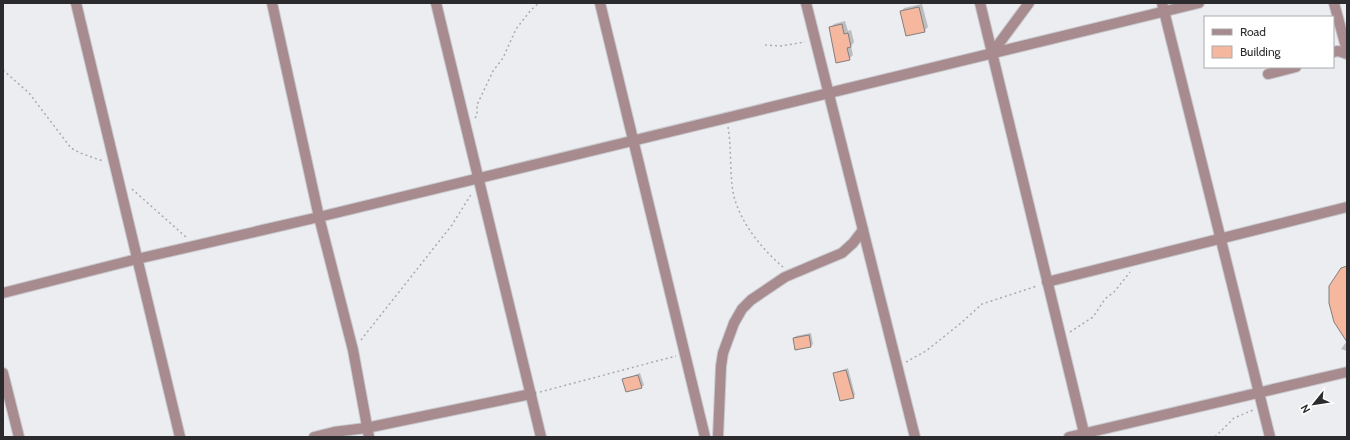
<svg xmlns="http://www.w3.org/2000/svg" width="1350" height="440" font-family="Cabin,sans-serif">
<style>
.shadow{fill:#0003}
.building{fill:#f5b89f;stroke:#837e7d}
.lines{fill:none;stroke-linecap:round;stroke-linejoin:round}
.minor-casing{stroke:#c8cace;stroke-width:12}
.path{stroke:#a9abae;stroke-width:1.5;stroke-dasharray:2 3;stroke-linecap:butt}
.minor{stroke:#a88b8f;stroke-width:10}
</style>
<rect width="100%" height="100%" fill="#ebedf1"/>
<g class="shadow">
<polygon points="922,4 928,27 924,31 901,12 904,8"/>
<polygon points="845,21 848,31 851,30 854,42 851,46 853,55 849,59 830,28 834,24"/>
<polygon points="811,333 813,344 811,346 794,338 796,336"/>
<polygon points="1347,341 1347,351 1341,349"/>
<polygon points="848,368 855,395 853,397 834,373"/>
<polygon points="640,373 644,385 642,387 623,380"/>
</g>
<g class="building">
<polygon points="919,7 925,32 906,36 900,11"/>
<polygon points="842,24 844,34 848,33 851,47 847,48 850,60 836,63 829,27"/>
<polygon points="1347,266 1347,342 1334,322 1329,303 1329,286 1341,268"/>
<polygon points="809,335 811,347 795,350 793,338"/>
<polygon points="846,370 854,398 840,401 833,373"/>
<polygon points="638,375 642,388 626,392 622,379"/>
</g>
<g class="lines">
<g class="minor-casing">
<g id="minor">
<polyline points="76,3 180,437"/>
<polyline points="272,3 319,217 353,350 369,437"/>
<polyline points="436,3 541,437"/>
<polyline points="600,3 705,437"/>
<polyline points="806,3 915,437"/>
<polyline points="980,3 1085,437"/>
<polyline points="1162,3 1270,437"/>
<polyline points="1334,3 1347,51"/>
<polyline points="1333,52 1338,51 1347,54"/>
<polyline points="992,53 1029,3"/>
<polyline points="1268,74 1296,67"/>
<polyline points="1047,282 1347,207"/>
<polyline points="3,293 137,259 319,217 1199,3"/>
<polyline points="3,373 19,437"/>
<polyline points="314,437 334,432 366,428 531,394"/>
<polyline points="718,437 721,366 723,353 734,323 742,309 751,300 785,277 842,253 853,243 863,230"/>
<polyline points="1069,437 1347,372"/>
</g>
</g>
<g class="path">
<polyline points="765,45 781,46 805,42"/>
<polyline points="3,70 29,93 71,148 80,153 103,161"/>
<polyline points="475,118 477,115 477,105 493,71 503,58 516,29 531,10 539,3"/>
<path d="M 728,127 C 732,149 729,182 735,200 C 743,226 763,250 783,267"/>
<polyline points="132,189 187,238"/>
<polyline points="1070,332 1093,317 1105,299 1115,291 1130,272"/>
<polyline points="361,340 452,225 472,193"/>
<polyline points="906,362 926,351 961,323 982,304 1037,286"/>
<polyline points="540,392 676,356"/>
<polyline points="1215,437 1234,418 1253,410"/>
</g>
<use href="#minor" class="minor"/>
</g>
<rect width="1350" height="440" fill="none" stroke="#2b2b2d" stroke-width="8"/>
<rect x="1204" y="16" width="130" height="52" fill="#ffffff" stroke="#aaaaab"/>
<rect x="1212" y="29" width="20" height="6" fill="#a88b8f" stroke="#aaaaab"/>
<text x="1240" y="36" font-size="12" fill="#2b2b2d">Road</text>
<rect x="1212" y="46" width="20" height="12" fill="#f5b89f" stroke="#aaaaab"/>
<text x="1240" y="56" font-size="12" fill="#2b2b2d">Building</text>
<g transform="translate(1314 404) rotate(240)" stroke="#ffffff" stroke-width="3" paint-order="stroke">
<path d="M0-3L7 15L0 10L-7 15Z" fill="#2b2b2d"/>
<text y="-6" font-size="11" font-weight="bold" text-anchor="middle" fill="#2b2b2d">N</text>
</g>
</svg>
